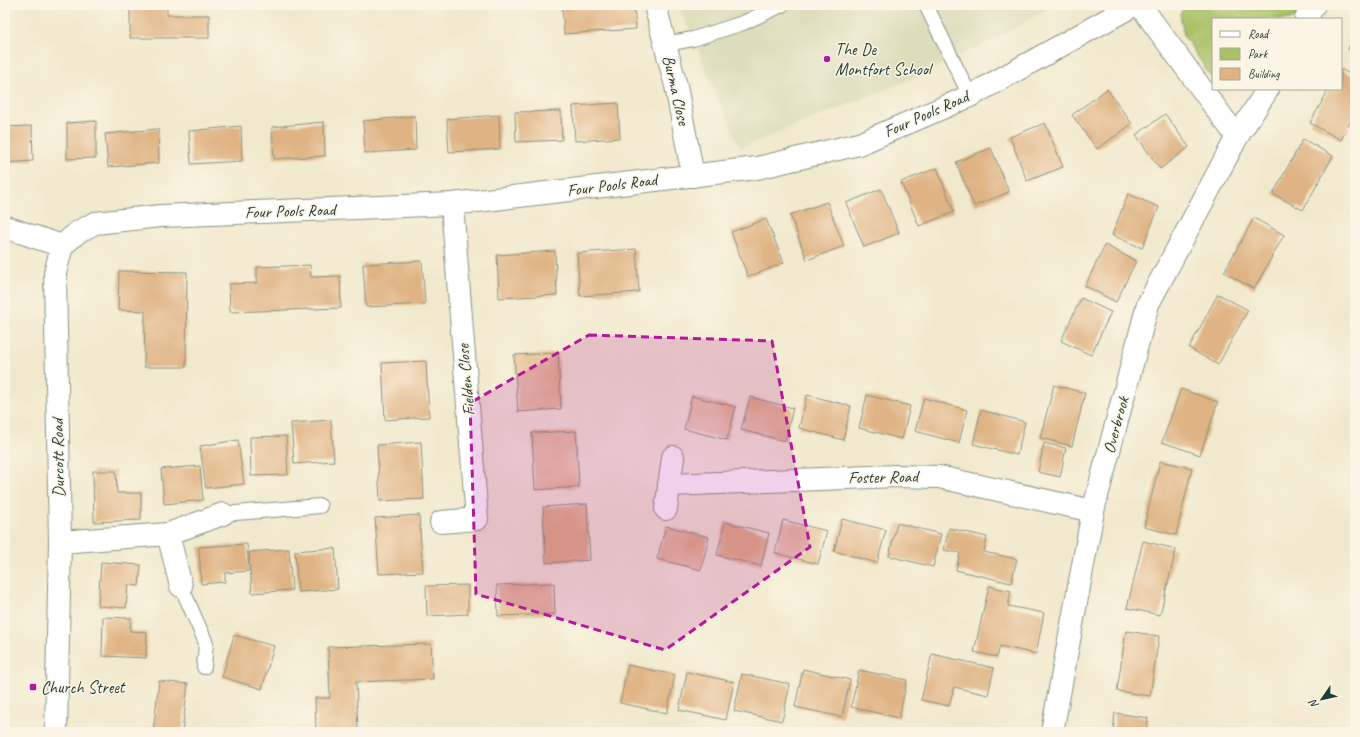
<svg xmlns="http://www.w3.org/2000/svg" width="1360" height="737" font-family="Caveat,sans-serif">
<style>
.built{fill:#ddddbc}
.green{fill:#a9c065;stroke:#647e4c}
.building{fill:#dfb383}
.lines{fill:none;stroke-linecap:round;stroke-linejoin:round}
.service-casing{stroke:#889380;stroke-width:16}
.minor-casing{stroke:#889380;stroke-width:24}
.service{stroke:#fff;stroke-width:14}
.minor{stroke:#fff;stroke-width:22}
.marked{fill:#b5179e;fill-opacity:0.2;stroke:#b5179e;stroke-width:3;stroke-dasharray:8 5;stroke-linejoin:round}
.poi-dot{fill:#b5179e;stroke:#fcf5e5;stroke-width:1.5}
.labels{text-anchor:middle;dominant-baseline:central;stroke-width:3;stroke-linejoin:round;paint-order:stroke}
.poi-label{font-size:17px;fill:#1f3d34;stroke:#fcf5e5;text-anchor:start}
.street-label{font-size:17px;fill:#1f3d34;stroke:#fcf5e5}
</style>
<rect width="100%" height="100%" fill="#fcf5e5"/>
<filter id="ink" filterUnits="userSpaceOnUse"><feTurbulence type="fractalNoise" baseFrequency=".025" numOctaves="2"/><feDisplacementMap in="SourceGraphic" scale="8" xChannelSelector="R" yChannelSelector="G"/><feConvolveMatrix kernelMatrix="1 2 1 2 8 2 1 2 1" color-interpolation-filters="sRGB"/></filter>
<filter id="wash" filterUnits="userSpaceOnUse"><feTurbulence type="fractalNoise" baseFrequency=".012" numOctaves="4" result="noise"/><feDisplacementMap in="SourceGraphic" scale="16" xChannelSelector="R" yChannelSelector="G"/><feGaussianBlur stdDeviation="0.9" result="paint"/><feColorMatrix in="noise" values="0 0 0 0 0 0 0 0 0 0 0 0 0 0 0 0 0 1.4 0 .05"/><feComposite in="paint" operator="in"/></filter>
<g filter="url(#wash)">
<rect width="100%" height="100%" fill="#f1e9cd"/>
<polygon class="built" points="678,5 1054,5 1008,32 912,79 740,148"/>
<polygon class="green" points="1185,5 1301,5 1294,19 1213,19 1213,80 1184,36 1180,14"/>
<g id="blocks">
<g class="building">
<polygon points="130,5 167,5 167,15 209,15 209,38 130,38"/>
<polygon points="562,5 634,5 636,29 564,34"/>
<polygon points="1355,35 1355,53 1348,49"/>
<polygon points="1341,69 1355,77 1355,113 1341,140 1310,123 1329,89 1341,89"/>
<polygon points="1107,89 1132,124 1097,149 1072,115"/>
<polygon points="618,103 620,138 575,141 573,106"/>
<polygon points="561,111 562,140 516,142 515,112"/>
<polygon points="1165,114 1189,147 1160,169 1136,135"/>
<polygon points="499,115 500,149 449,152 447,119"/>
<polygon points="415,116 416,150 365,153 363,121"/>
<polygon points="96,121 96,158 67,159 67,123"/>
<polygon points="324,122 325,156 274,159 272,127"/>
<polygon points="1045,123 1063,167 1027,181 1010,137"/>
<polygon points="32,126 33,161 5,163 5,127"/>
<polygon points="241,126 242,161 191,164 189,131"/>
<polygon points="158,129 159,163 108,167 105,134"/>
<polygon points="1303,139 1333,156 1303,210 1273,194"/>
<polygon points="991,148 1009,192 974,206 956,162"/>
<polygon points="937,168 954,212 919,226 901,182"/>
<polygon points="881,189 899,233 864,247 846,203"/>
<polygon points="1128,194 1159,207 1142,248 1112,235"/>
<polygon points="827,202 844,246 807,260 790,215"/>
<polygon points="1254,218 1284,235 1254,289 1224,272"/>
<polygon points="766,219 784,263 748,277 731,232"/>
<polygon points="1105,245 1136,261 1116,302 1085,286"/>
<polygon points="636,249 639,292 580,296 577,253"/>
<polygon points="555,251 557,295 499,298 497,255"/>
<polygon points="422,261 425,304 366,307 363,264"/>
<polygon points="310,265 311,277 340,276 341,308 230,312 229,284 257,283 257,267"/>
<polygon points="119,271 187,272 186,367 144,367 145,311 118,310"/>
<polygon points="1218,294 1248,310 1218,365 1189,348"/>
<polygon points="1081,298 1111,312 1091,355 1061,341"/>
<polygon points="558,353 561,409 518,412 514,355"/>
<polygon points="426,361 429,417 385,420 382,363"/>
<polygon points="1054,385 1085,393 1072,446 1040,438"/>
<polygon points="1181,389 1218,402 1200,455 1162,442"/>
<polygon points="807,395 851,406 843,440 799,428"/>
<polygon points="867,395 910,406 902,439 859,428"/>
<polygon points="692,396 736,407 727,440 684,429"/>
<polygon points="750,397 793,408 785,441 741,430"/>
<polygon points="924,398 967,410 959,443 915,431"/>
<polygon points="981,410 1025,422 1017,455 973,444"/>
<polygon points="331,420 334,461 294,464 291,423"/>
<polygon points="576,431 579,487 535,490 532,433"/>
<polygon points="286,436 288,475 251,476 250,437"/>
<polygon points="238,440 244,484 206,488 200,446"/>
<polygon points="421,442 424,499 380,501 377,445"/>
<polygon points="1044,443 1066,448 1060,477 1038,472"/>
<polygon points="1160,461 1192,468 1176,535 1144,527"/>
<polygon points="200,466 203,500 164,504 161,469"/>
<polygon points="93,471 116,471 117,493 141,493 141,520 94,522"/>
<polygon points="587,504 590,560 546,563 543,507"/>
<polygon points="419,515 423,572 379,574 375,518"/>
<polygon points="842,519 886,530 877,563 834,551"/>
<polygon points="783,520 827,531 818,564 775,553"/>
<polygon points="725,522 769,533 761,566 717,555"/>
<polygon points="897,523 941,534 933,567 889,556"/>
<polygon points="666,526 709,537 701,570 657,559"/>
<polygon points="949,528 987,537 984,552 1017,559 1011,583 956,570 960,553 944,550"/>
<polygon points="1143,541 1176,549 1160,615 1127,608"/>
<polygon points="247,544 249,571 225,573 225,582 201,584 199,547"/>
<polygon points="335,548 338,589 298,592 295,551"/>
<polygon points="289,549 292,590 252,593 249,552"/>
<polygon points="101,562 141,565 139,586 128,585 126,608 98,606"/>
<polygon points="554,583 555,614 498,616 497,585"/>
<polygon points="468,585 468,614 427,616 426,586"/>
<polygon points="989,586 1011,591 1008,606 1044,613 1036,654 1000,646 997,657 974,652"/>
<polygon points="103,617 131,618 130,631 147,632 146,658 102,656"/>
<polygon points="1126,631 1159,636 1150,696 1117,691"/>
<polygon points="234,635 274,646 262,689 222,677"/>
<polygon points="431,644 433,679 356,682 358,732 316,732 315,698 330,698 328,647"/>
<polygon points="932,654 994,668 988,695 954,687 949,706 921,700"/>
<polygon points="5,660 7,660 8,720 5,720"/>
<polygon points="628,665 675,675 667,713 620,703"/>
<polygon points="803,669 850,680 842,717 795,707"/>
<polygon points="859,670 907,680 899,718 851,707"/>
<polygon points="687,672 734,682 726,720 679,710"/>
<polygon points="742,674 790,684 782,721 734,711"/>
<polygon points="159,681 188,684 182,732 153,732"/>
<polygon points="1115,713 1148,718 1146,732 1113,732"/>
</g>
</g>
</g>
<g filter="url(#ink)">
<use href="#blocks" fill-opacity="0" stroke="#889380" stroke-width="1"/>
<g class="lines">
<g class="service-casing">
<g id="service">
<polyline points="926,5 970,96"/>
<polyline points="665,44 693,39 743,23 782,5"/>
<polyline points="223,514 320,506"/>
<polyline points="181,586 206,643 204,667"/>
</g>
</g>
<g class="minor-casing">
<g id="minor">
<polyline points="655,5 676,86 693,176"/>
<polyline points="1140,5 1237,137"/>
<polyline points="1306,19 1314,5"/>
<polyline points="5,227 62,246"/>
<polyline points="62,246 78,232 95,223 161,216 452,204 757,168 859,144 970,96 1134,5"/>
<polyline points="669,485 896,476 939,477 1093,511"/>
<polyline points="666,509 673,457"/>
<polyline points="441,522 477,519 452,204"/>
<polyline points="168,534 181,586"/>
<polyline points="60,542 168,534 223,514"/>
<polyline points="56,732 60,542 55,273 62,246"/>
<polyline points="1052,732 1093,511 1148,304 1237,137 1268,89"/>
</g>
</g>
<use href="#service" class="service"/>
<use href="#minor" class="minor"/>
</g>
</g>
<path class="marked" d="M 589,335 L 772,341 L 810,547 L 665,650 L 476,594 L 470,403 Z"/>
<g class="poi-dot">
<circle cx="827" cy="59" r="4"/>
<rect x="29" y="683" width="8" height="8" rx="2"/>
</g>
<g class="labels">
<g class="poi-label">
<text x="835" y="49">The De<tspan x="835" dy="20">Montfort School</tspan></text>
<text x="41" y="687">Church Street</text>
</g>
<g class="street-label">
<text transform="translate(676 90) rotate(77)">Burma Close</text>
<text transform="translate(926 114) rotate(-24)">Four Pools Road</text>
<text transform="translate(612 185) rotate(-7)">Four Pools Road</text>
<text transform="translate(290 211) rotate(-2)">Four Pools Road</text>
<text transform="translate(466 380) rotate(-95)">Fielden Close</text>
<text transform="translate(1116 425) rotate(-75)">Overbrook</text>
<text transform="translate(58 458) rotate(-91)">Durcott Road</text>
<text transform="translate(883 477) rotate(-1)">Foster Road</text>
</g>
</g>
<rect width="1360" height="737" fill="none" stroke="#fcf5e5" stroke-width="20"/>
<rect x="1212" y="18" width="130" height="72" fill="#fcf5e5" stroke="#a4ab9e"/>
<rect x="1220" y="31" width="20" height="6" fill="#ffffff" stroke="#a4ab9e"/>
<text x="1248" y="38" font-size="12" fill="#1f3d34">Road</text>
<rect x="1220" y="48" width="20" height="12" fill="#a9c065" stroke="#a4ab9e"/>
<text x="1248" y="58" font-size="12" fill="#1f3d34">Park</text>
<rect x="1220" y="68" width="20" height="12" fill="#dfb383" stroke="#a4ab9e"/>
<text x="1248" y="78" font-size="12" fill="#1f3d34">Building</text>
<g transform="translate(1322 699) rotate(236)" stroke="#fcf5e5" stroke-width="3" paint-order="stroke">
<path d="M0-3L7 15L0 10L-7 15Z" fill="#1f3d34"/>
<text y="-6" font-size="11" font-weight="bold" text-anchor="middle" fill="#1f3d34">N</text>
</g>
</svg>
